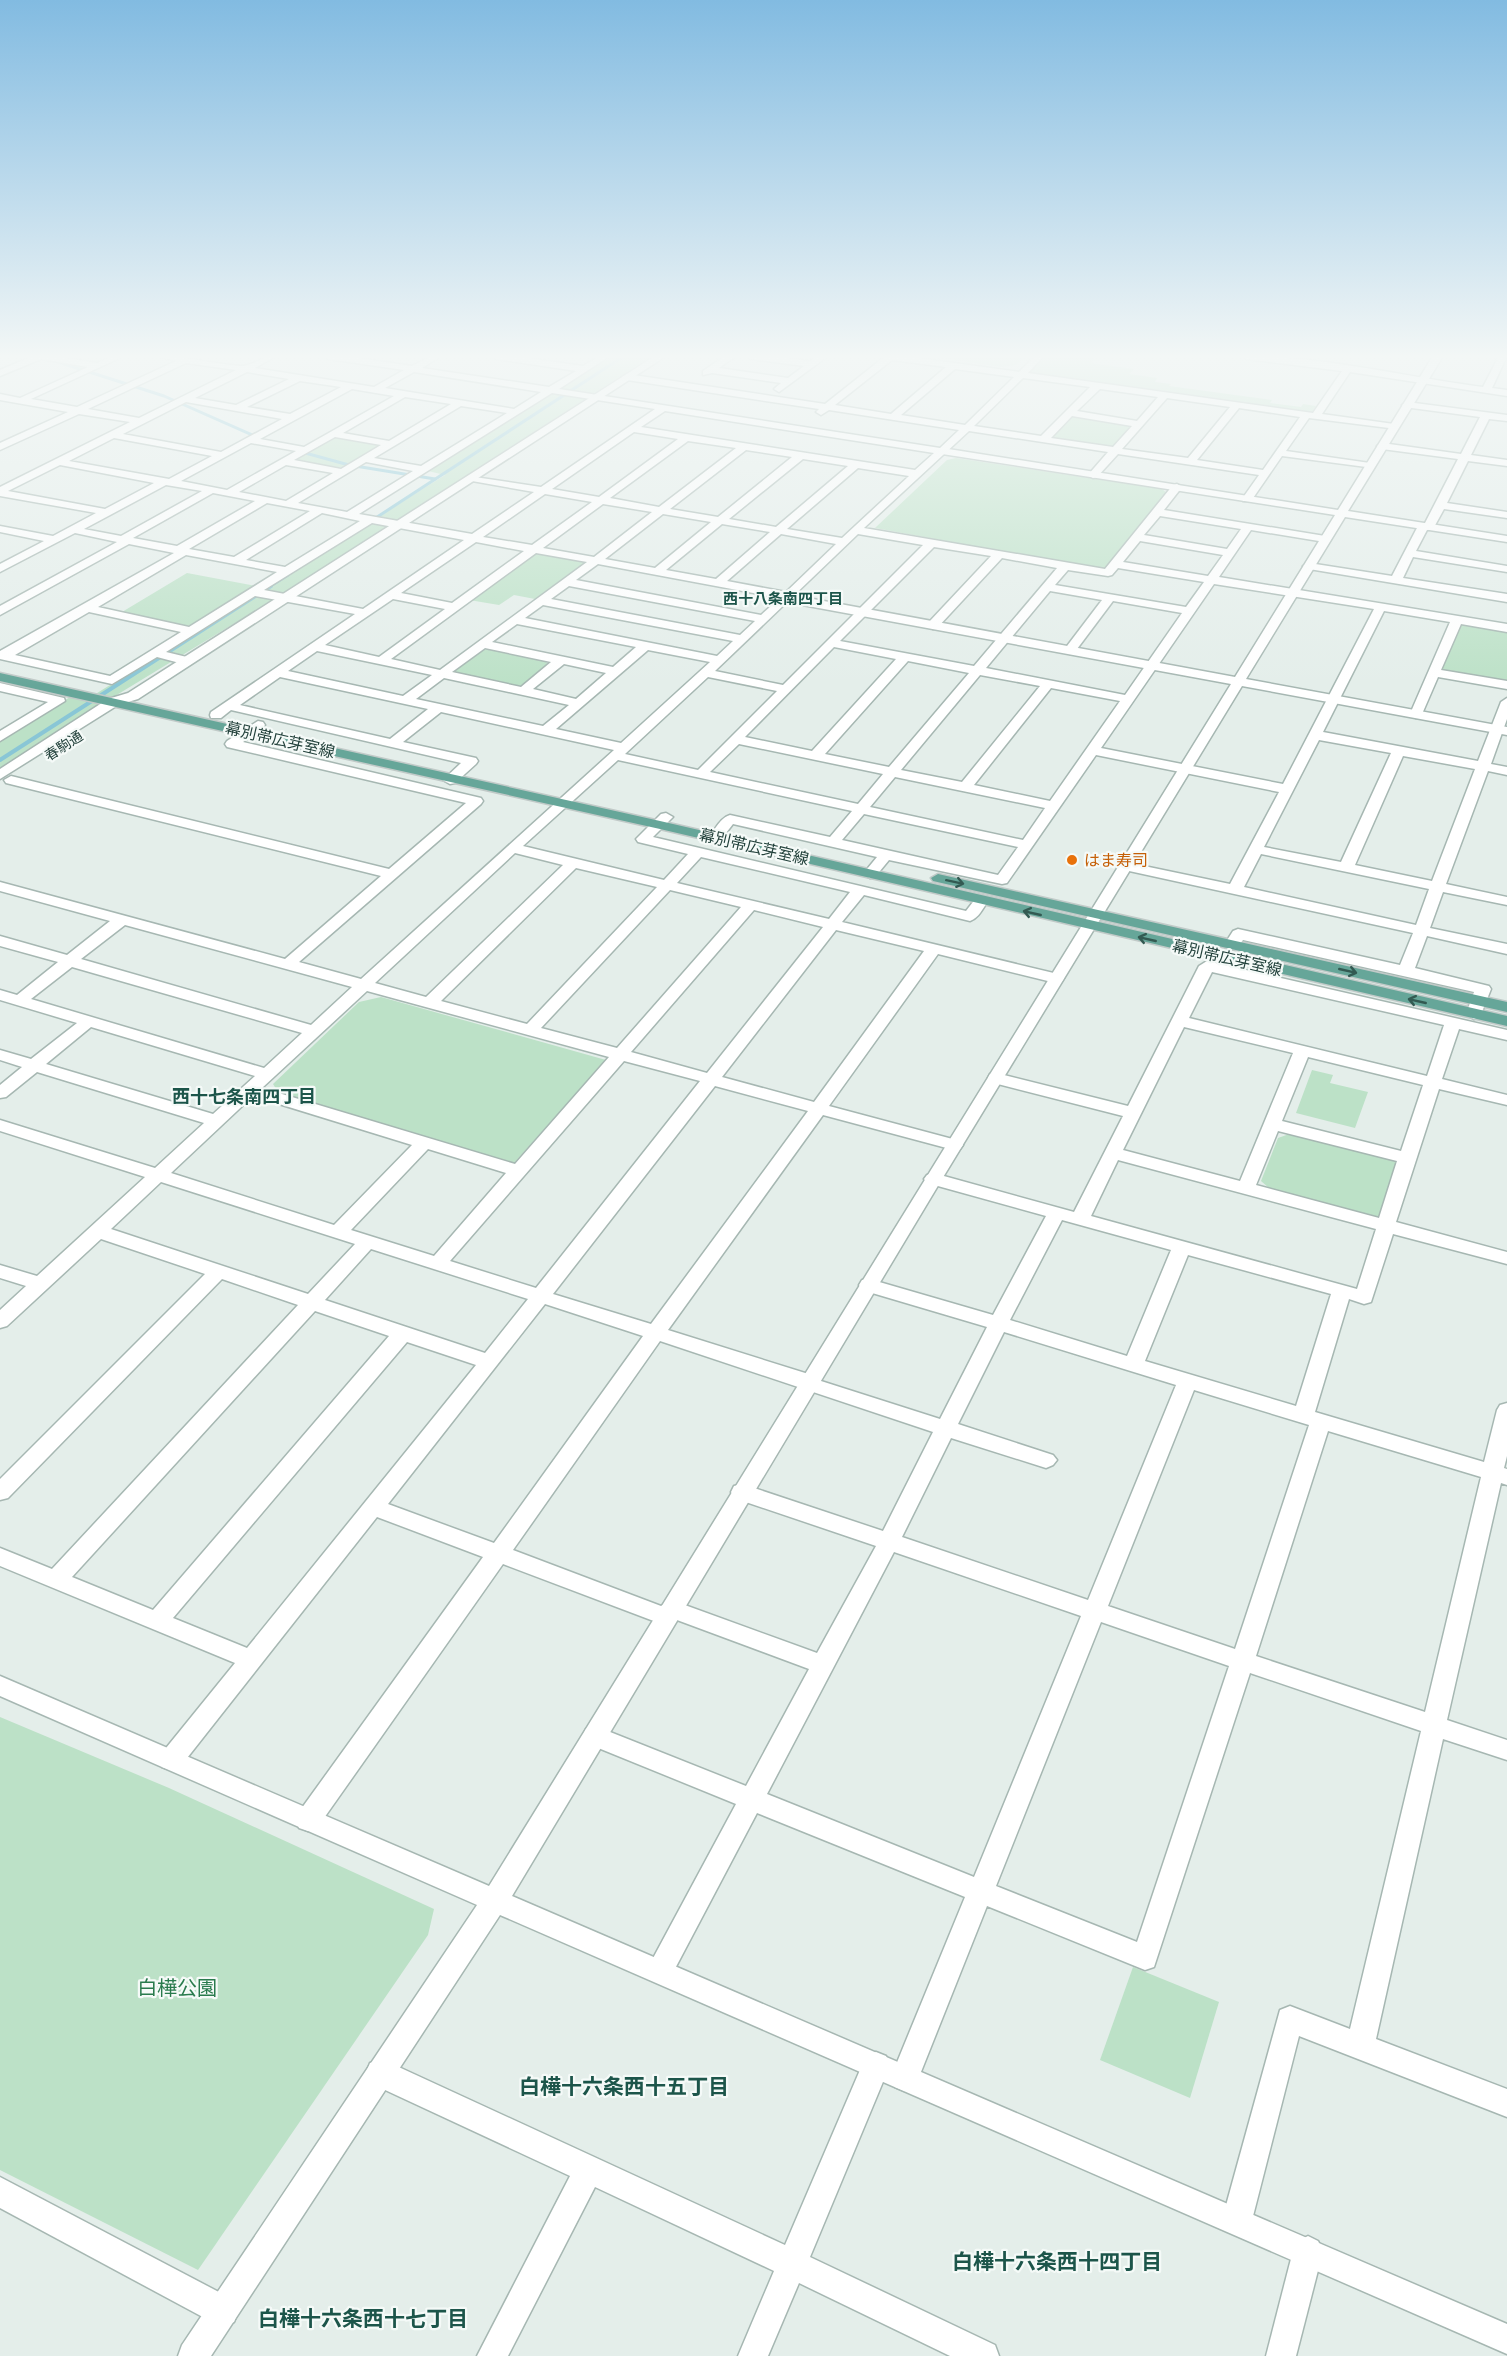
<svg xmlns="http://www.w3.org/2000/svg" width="1507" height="2356" font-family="'Fira Sans','Noto Sans JP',sans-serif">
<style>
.green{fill:#bce1c7}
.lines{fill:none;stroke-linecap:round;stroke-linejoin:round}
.stream-far1{stroke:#89c6d6;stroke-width:3}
.stream{stroke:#89c6d6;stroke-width:4}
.minor-casing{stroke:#a6b7b2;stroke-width:3}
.tertiary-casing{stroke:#a6b7b2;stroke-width:3}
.primary-casing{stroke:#c1cac8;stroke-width:3}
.minor{fill:#fff;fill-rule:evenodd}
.tertiary{fill:#fff;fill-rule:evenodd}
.primary{fill:#66a699;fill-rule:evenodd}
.oneway{stroke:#335a52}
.food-dot{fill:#e8710a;stroke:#f5faf8;stroke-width:2}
.labels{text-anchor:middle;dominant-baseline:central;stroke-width:4.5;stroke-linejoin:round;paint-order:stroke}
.far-street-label{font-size:14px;fill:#22413b;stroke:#f5faf8}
.far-neighbourhood-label{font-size:15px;font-weight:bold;fill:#1c554a;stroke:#f5faf8}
.street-label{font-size:16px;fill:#22413b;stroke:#f5faf8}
.food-label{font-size:16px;fill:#c56008;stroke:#f5faf8;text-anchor:start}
.neighbourhood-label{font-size:18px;font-weight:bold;fill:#1c554a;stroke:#f5faf8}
.near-park-label{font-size:20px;fill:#297b4d;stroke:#f5faf8}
.near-neighbourhood-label{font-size:21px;font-weight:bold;fill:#1c554a;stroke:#f5faf8}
</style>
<rect width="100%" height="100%" fill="#e4eeea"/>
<g class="green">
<polygon points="613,356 652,356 281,595 92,710 0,768 0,741 70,697 86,700 445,475 428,471"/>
<polygon points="928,356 1026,356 1015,365 1002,367"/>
<polygon points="1045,356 1097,356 1090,363 1134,369 1129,374 1157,378 1155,382 1171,384 1169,386 1272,400 1270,403 1301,407 1303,404 1316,406 1311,414 1027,373"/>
<polygon points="1076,416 1133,424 1114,447 1108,448 1050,438 1071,417"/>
<polygon points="331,437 336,437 384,445 344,468 295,461 294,459"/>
<polygon points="956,458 1162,489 1167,493 1108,567 1099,569 875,528 947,460"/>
<polygon points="540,553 581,561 584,563 535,599 514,595 499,605 469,600 532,555"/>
<polygon points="187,573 256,586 193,625 186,626 122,612"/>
<polygon points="1466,623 1507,630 1507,681 1503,682 1441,670 1458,626"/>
<polygon points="490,649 544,660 548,664 525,684 516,686 456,674 453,671 479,651"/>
<polygon points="381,997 606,1060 514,1163 278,1092 273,1084 359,1002"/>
<polygon points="1312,1070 1333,1075 1330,1083 1368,1092 1355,1128 1296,1113"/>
<polygon points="1292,1133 1397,1160 1379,1217 1269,1188 1261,1181 1278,1138"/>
<polygon points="0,1717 169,1788 434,1909 428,1935 198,2270 0,2170"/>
<polygon points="1133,1967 1219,2002 1190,2098 1100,2060"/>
</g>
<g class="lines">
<g class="stream-far1">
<polyline points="52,360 164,396 259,438"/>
<polyline points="287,448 349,465 435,479"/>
<polyline points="371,521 624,356"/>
<polyline points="269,587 288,575"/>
</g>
<polyline class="stream" points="0,760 271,586"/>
<g class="minor-casing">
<g id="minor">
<path d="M 33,356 L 54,356 L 97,363 L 113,356 L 124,356 L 31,399 L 77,407 L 176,361 L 157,356 C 185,356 213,364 241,366 C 252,366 263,356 276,356 L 255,368 L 374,387 L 404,370 L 328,359 L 323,356 L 344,356 L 412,366 L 431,356 L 441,356 L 422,368 L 549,387 L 576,371 L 496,359 L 491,356 L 513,356 L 583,366 L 600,356 L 610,356 L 559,389 L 940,448 L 959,430 L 829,410 L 821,415 L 816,412 L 819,409 L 627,380 L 622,377 L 627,374 L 825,404 L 883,358 L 881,356 L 903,356 L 1019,372 L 1035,356 L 1044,356 L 1028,373 L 1313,413 L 1342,371 L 1246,359 L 1242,356 C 1323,356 1405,377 1483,387 L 1499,356 L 1507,356 L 1492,388 L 1507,390 L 1507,396 L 1350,372 L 1322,414 L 1394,424 L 1399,427 L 1397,429 L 1309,418 L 1286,451 L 1370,463 L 1374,464 L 1374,468 L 1282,456 L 1251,501 L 1243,501 L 1242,499 L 1259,475 L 1118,454 L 1097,477 L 1093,478 L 1088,475 L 1108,452 L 969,431 L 864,528 L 1105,569 L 1173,485 L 1177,484 L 1182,487 L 1164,510 L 1325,536 L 1331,539 L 1325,542 L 1251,530 L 1219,577 L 1507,624 L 1507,632 L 1461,624 L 1441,670 L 1507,681 L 1507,689 L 1438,677 L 1422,714 L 1416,718 L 1410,714 L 1450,622 L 1384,611 L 1323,732 L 1478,761 L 1501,702 L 1507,698 L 1507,719 L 1491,764 L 1507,767 L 1507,775 L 1488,771 L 1446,884 L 1507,897 L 1507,905 L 1443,892 L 1430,928 L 1507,944 L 1507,954 L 1427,936 L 1415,968 L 1489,986 L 1491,989 L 1480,1017 L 1474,1019 L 1466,1014 L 1474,992 L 1243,940 L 1237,948 L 1227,948 L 1224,945 L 1233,931 L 1238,929 L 1400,965 L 1413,933 L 1120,869 L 1118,866 L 1125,862 L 1230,884 L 1279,792 L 1096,755 L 1007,883 L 1002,884 L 889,860 L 875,877 L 870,878 L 863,874 L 877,857 L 733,824 L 726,833 L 716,833 L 714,830 C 718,824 723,817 730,815 L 830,837 L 852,811 L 618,760 L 523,846 L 664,880 L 688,854 L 638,842 L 636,839 L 661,814 L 666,813 L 673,817 L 653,837 L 966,911 L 976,898 L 986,898 L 988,901 C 983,908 979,918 970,921 L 864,895 L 842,922 L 1062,975 L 1064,978 L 1062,981 L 1056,983 L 938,954 L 829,1106 L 960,1141 L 963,1145 L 960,1149 L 954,1150 L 823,1115 L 668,1330 L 818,1377 L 821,1381 L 940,1419 L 987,1327 L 862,1290 L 859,1285 L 862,1280 L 869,1279 L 993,1315 L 1046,1216 L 927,1183 L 924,1179 L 927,1175 L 933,1173 L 1074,1212 L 1123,1116 L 990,1082 L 988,1078 L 990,1074 L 996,1073 L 1128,1106 L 1199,966 L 1207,961 L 1507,1030 L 1507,1040 L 1459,1029 L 1442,1079 L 1507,1095 L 1507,1105 L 1439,1089 L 1396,1222 L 1507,1252 L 1507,1264 L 1393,1234 L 1371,1302 L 1364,1304 L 1349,1299 L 1315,1412 L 1484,1462 L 1497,1410 L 1500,1405 L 1507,1403 L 1507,1456 L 1504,1468 L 1507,1469 L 1507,1485 L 1501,1483 L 1447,1720 L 1507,1740 L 1507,1760 L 1443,1739 L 1376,2039 L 1507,2089 L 1507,2117 L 1299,2036 L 1252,2220 L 1247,2230 L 1237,2235 L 1227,2230 L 1222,2220 L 1280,2010 L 1290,2006 L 1350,2029 L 1421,1731 L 1250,1673 L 1154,1967 L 1145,1970 L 987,1906 L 915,2087 L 905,2091 L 895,2087 L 891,2077 L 965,1897 L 757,1813 L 669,1980 L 660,1983 L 651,1980 L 647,1971 L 651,1962 L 736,1804 L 586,1743 L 583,1736 L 586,1729 L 595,1726 L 746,1786 L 809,1669 L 677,1620 L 667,1626 L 659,1623 L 503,1564 L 317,1828 L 308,1831 L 299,1828 L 296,1820 L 299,1812 L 483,1557 L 377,1517 L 180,1767 L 171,1770 L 162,1767 L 159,1760 L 162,1753 L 235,1663 L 0,1566 L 0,1548 L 52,1569 L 298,1305 L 222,1279 L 8,1498 L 0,1500 L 0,1479 L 205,1274 L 101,1239 L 7,1326 L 0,1328 L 0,1310 L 26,1286 L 0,1278 L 0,1265 L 37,1276 L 145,1177 L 0,1131 L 0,1120 L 155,1168 L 204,1123 L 37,1072 L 6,1097 L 0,1098 L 0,1085 L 22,1067 L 0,1060 L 0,1050 L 31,1059 L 77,1023 L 0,1000 L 0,990 L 17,995 L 58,962 L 0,946 L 0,936 L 67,955 L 110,921 L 0,891 L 0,882 L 285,959 L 381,876 L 6,783 L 4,780 L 11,776 L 389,869 L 466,803 L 227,747 L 225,744 L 227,741 L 258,721 L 263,722 L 265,725 L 263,728 L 243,742 L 481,798 L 483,801 L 481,804 L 299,962 L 361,979 L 614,750 L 441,712 L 403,742 L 476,758 L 478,761 L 476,764 L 455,783 L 450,784 L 443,780 L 461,763 L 231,710 L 221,718 L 211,718 L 210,715 L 211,712 L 355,614 L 255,596 L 166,652 L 191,658 L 193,661 L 191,664 L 187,665 L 157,657 L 112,684 L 0,659 L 0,651 L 174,553 L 129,544 L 0,615 L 0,606 L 117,542 L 75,533 L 0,572 L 0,564 L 44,541 L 0,532 L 0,526 L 53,536 L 96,513 L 0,496 L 0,487 L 130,422 L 79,414 L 0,450 L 0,443 L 68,412 L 0,400 L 0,394 L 20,398 L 88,367 L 41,359 L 0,376 L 0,370 ZM 892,360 L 946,367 L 891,414 L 835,405 ZM 186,363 L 236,370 L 139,418 L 88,409 ZM 955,369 L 1014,377 L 965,425 L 901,415 ZM 247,372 L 289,379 L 236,405 L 195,398 ZM 414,372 L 541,392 L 514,409 L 385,388 ZM 1023,378 L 1090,387 L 1041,436 L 974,426 ZM 300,381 L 341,387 L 290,414 L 247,407 ZM 352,389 L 394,396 L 304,447 L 260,439 ZM 1100,389 L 1158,397 L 1137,421 L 1077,411 ZM 552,393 L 655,409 L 541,487 L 468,476 L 468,480 L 472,481 L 534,492 L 472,534 L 359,514 ZM 405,397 L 451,404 L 389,441 L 343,433 ZM 1167,398 L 1230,407 L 1188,458 L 1122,449 ZM 186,402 L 282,419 L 221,452 L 123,434 ZM 461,406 L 507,413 L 421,466 L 374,458 ZM 1239,408 L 1300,417 L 1263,470 L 1197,460 ZM 665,411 L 934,453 L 915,470 L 641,427 ZM 1072,416 L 1132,426 L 1113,447 L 1051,438 ZM 634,432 L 678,439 L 599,497 L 552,489 ZM 335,437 L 381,445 L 341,469 L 294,460 ZM 114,438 L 212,456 L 169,479 L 69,461 ZM 688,441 L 736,448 L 659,507 L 610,498 ZM 251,443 L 296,451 L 227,490 L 181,481 ZM 746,450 L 792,457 L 718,517 L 670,509 ZM 803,459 L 848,466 L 776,527 L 729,519 ZM 366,462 L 413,471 L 347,512 L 298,503 ZM 60,465 L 154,483 L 105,509 L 8,491 ZM 286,465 L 333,473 L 286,501 L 239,492 ZM 858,468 L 909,476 L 842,538 L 787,529 ZM 166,485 L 202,491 L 121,536 L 84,529 ZM 213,493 L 255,501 L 177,546 L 133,538 ZM 545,494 L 592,502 L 532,545 L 483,537 ZM 267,503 L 310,511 L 234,557 L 189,549 ZM 603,504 L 652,512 L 594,557 L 543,548 ZM 322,513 L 360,521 L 285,567 L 246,560 ZM 663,514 L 711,522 L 655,568 L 605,559 ZM 1160,516 L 1241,529 L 1227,549 L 1144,535 ZM 372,523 L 464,540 L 363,609 L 264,590 ZM 722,524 L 770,532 L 716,579 L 666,570 ZM 781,534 L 836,544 L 786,592 L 727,581 ZM 858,534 L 923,545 L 783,685 L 715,671 ZM 1140,541 L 1223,555 L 1208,576 L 1123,562 ZM 476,542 L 524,551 L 452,603 L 401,593 ZM 934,547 L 991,556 L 929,622 L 927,625 L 933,629 L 937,628 L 1002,558 L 1057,568 L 974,666 L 840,641 ZM 536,553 L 587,562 L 440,670 L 391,659 ZM 186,555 L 277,572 L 189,627 L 98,607 ZM 598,564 L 780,598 L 761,615 L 576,580 ZM 1118,568 L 1204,582 L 1186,607 L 1055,585 L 1068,570 L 1108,576 L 1112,575 ZM 1214,584 L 1374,609 L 1283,784 L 1101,748 ZM 569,586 L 755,621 L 740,635 L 551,599 ZM 1050,591 L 1102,600 L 1064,650 L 1070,654 L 1074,653 L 1113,601 L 1182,613 L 1125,695 L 986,668 ZM 393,599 L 445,609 L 379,657 L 325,645 ZM 543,605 L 733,641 L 717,656 L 525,618 ZM 89,612 L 181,632 L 110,676 L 15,655 ZM 517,624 L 636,647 L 613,667 L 492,642 ZM 834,647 L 896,659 L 812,751 L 745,737 ZM 485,648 L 551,662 L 521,687 L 452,672 ZM 648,650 L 710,662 L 621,743 L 556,729 ZM 317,651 L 432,675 L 403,696 L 288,671 ZM 908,661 L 969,673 L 889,767 L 825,754 ZM 564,664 L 606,673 L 576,699 L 533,689 ZM 980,675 L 1040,686 L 962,782 L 901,770 ZM 280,677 L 428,709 L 390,739 L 240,705 ZM 708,677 L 777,691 L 698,770 L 625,754 ZM 444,678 L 569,705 L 543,726 L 416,699 ZM 1051,688 L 1120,701 L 1050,801 L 974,785 ZM 1319,740 L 1391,753 L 1341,862 L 1264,847 ZM 739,744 L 883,774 L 858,804 L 710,772 ZM 1403,756 L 1475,769 L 1432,881 L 1355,865 ZM 895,777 L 1045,808 L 1023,840 L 870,807 ZM 864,814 L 1018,847 L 998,875 L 842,840 ZM 515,853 L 563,865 L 426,997 L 375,983 ZM 1261,854 L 1429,889 L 1416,925 L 1244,887 ZM 701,857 L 850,892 L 829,919 L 677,883 ZM 576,868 L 657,887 L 527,1024 L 441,1001 ZM 670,890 L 741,907 L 617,1048 L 541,1028 ZM 754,910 L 823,927 L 707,1073 L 631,1052 ZM 125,925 L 352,987 L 311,1025 L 81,959 ZM 836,930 L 924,951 L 814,1102 L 722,1077 ZM 72,967 L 302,1033 L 264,1068 L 31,999 ZM 1212,972 L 1444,1025 L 1427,1076 L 1189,1018 ZM 367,991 L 609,1057 L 515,1164 L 262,1088 ZM 91,1027 L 255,1076 L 213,1114 L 46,1064 ZM 1184,1027 L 1293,1053 L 1240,1181 L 1123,1150 ZM 1308,1057 L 1423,1085 L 1401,1151 L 1282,1121 ZM 624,1061 L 700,1081 L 536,1288 L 450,1261 ZM 715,1086 L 808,1111 L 651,1324 L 553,1294 ZM 253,1096 L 412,1145 L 334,1225 L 171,1173 ZM 1278,1131 L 1397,1161 L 1379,1218 L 1256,1185 ZM 428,1149 L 506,1173 L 434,1256 L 351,1230 ZM 1118,1160 L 1376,1229 L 1357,1289 L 1091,1216 ZM 161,1182 L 355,1244 L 308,1294 L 111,1229 ZM 1062,1220 L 1171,1250 L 1127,1356 L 1010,1320 ZM 371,1249 L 528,1299 L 485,1353 L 325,1300 ZM 1188,1255 L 1331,1294 L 1296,1406 L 1145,1361 ZM 545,1304 L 643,1336 L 494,1543 L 388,1504 ZM 315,1311 L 389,1336 L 153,1610 L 72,1577 ZM 1004,1332 L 1176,1385 L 1088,1600 L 902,1537 L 951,1438 L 1046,1468 L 1053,1465 L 1057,1460 L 1053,1455 L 958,1424 ZM 660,1341 L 933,1432 L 883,1531 L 742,1484 L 734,1486 L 731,1492 L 734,1498 L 876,1546 L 817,1653 L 671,1600 L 661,1606 L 513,1550 ZM 407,1342 L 476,1365 L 247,1648 L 173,1618 ZM 1194,1390 L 1309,1425 L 1235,1649 L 1108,1606 ZM 1328,1431 L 1481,1477 L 1425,1712 L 1256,1656 ZM 894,1552 L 1081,1616 L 974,1877 L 767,1794 ZM 1101,1622 L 1229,1666 L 1137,1942 L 996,1886 Z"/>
<polygon points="725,356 736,356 719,368 788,378 804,366 751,359 746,356 770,356 810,361 818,356 828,356 779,392 774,389 781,383 712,373 703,375 703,371"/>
<polygon points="1407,402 1507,415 1507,421 1489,419 1471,455 1507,460 1507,466 1468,461 1447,503 1507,512 1507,518 1444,509 1433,529 1427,530 1416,551 1507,566 1507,572 1413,557 1403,578 1507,594 1507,602 1309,569 1303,566 1309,563 1392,576 1418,526 1425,523 1458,459 1382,449 1377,446 1382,443 1461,454 1480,417 1404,407 1402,405"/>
<polygon points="0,683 64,698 65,701 0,741 0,731 48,702 0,691"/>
<polygon points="876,2052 886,2056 890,2065 810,2257 995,2345 999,2356 950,2356 799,2283 768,2356 738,2356 774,2271 595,2187 508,2356 477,2356 570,2176 370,2083 366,2073 370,2063 380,2060 390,2063 785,2245 866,2056"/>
<polygon points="0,2177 234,2300 238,2311 234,2322 223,2326 212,2322 0,2208"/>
<polygon points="1308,2236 1318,2241 1323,2251 1296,2356 1266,2356 1293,2251 1298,2241"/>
</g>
</g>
<g class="tertiary-casing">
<g id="tertiary">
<polygon points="655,356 666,356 138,699 118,705 0,779 0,769 108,699 128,693"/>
<polygon points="1433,356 1443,356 1348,511 1507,536 1507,542 1345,517 1246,679 1507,727 1507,735 1242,686 942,1179 512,1896 1507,2324 1507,2354 500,1915 211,2356 178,2356 182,2345 477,1905 0,1696 0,1676 489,1886 1231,684 786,602 780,598 786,594 1235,677 1335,515 942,454 937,451 942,448 1338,510"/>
</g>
</g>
<g class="primary-casing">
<g id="primary">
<polygon points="0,673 660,821 1507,1016 1507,1026 660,829 0,681"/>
<polygon points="938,874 1507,1002 1507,1012 933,881 931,878"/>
</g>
</g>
<use href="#minor" class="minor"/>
<use href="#tertiary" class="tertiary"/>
<use href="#primary" class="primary"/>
</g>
<defs><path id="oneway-shaft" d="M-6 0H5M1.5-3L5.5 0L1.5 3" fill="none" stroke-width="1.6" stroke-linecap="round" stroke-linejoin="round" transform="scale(1.5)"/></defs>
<g class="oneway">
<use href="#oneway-shaft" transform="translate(955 882) rotate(12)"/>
<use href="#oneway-shaft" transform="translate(1032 913) rotate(-167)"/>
<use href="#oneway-shaft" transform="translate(1147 939) rotate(-167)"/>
<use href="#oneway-shaft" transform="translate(1348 971) rotate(13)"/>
<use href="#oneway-shaft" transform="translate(1417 1001) rotate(-167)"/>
</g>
<linearGradient id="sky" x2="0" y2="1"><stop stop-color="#82bbe1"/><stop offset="0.52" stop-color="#f3f7f6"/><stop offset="1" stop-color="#f3f7f6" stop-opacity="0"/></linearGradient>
<rect width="1507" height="686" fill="url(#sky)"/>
<circle class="food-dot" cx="1072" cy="860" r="6"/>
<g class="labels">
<g class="far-street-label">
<text transform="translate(64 746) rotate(-33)">春駒通</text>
</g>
<g class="far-neighbourhood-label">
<text x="783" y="599">西十八条南四丁目</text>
</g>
<g class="street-label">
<text transform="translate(280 740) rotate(13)">幕別帯広芽室線</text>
<text transform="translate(754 847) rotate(13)">幕別帯広芽室線</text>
<text transform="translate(1227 958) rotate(13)">幕別帯広芽室線</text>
</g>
<g class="food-label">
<text x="1084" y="860">はま寿司</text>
</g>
<g class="neighbourhood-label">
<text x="244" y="1097">西十七条南四丁目</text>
</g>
<g class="near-park-label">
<text x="177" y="1988">白樺公園</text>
</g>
<g class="near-neighbourhood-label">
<text x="624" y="2087">白樺十六条西十五丁目</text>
<text x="1057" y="2262">白樺十六条西十四丁目</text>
<text x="363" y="2319">白樺十六条西十七丁目</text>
</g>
</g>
</svg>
